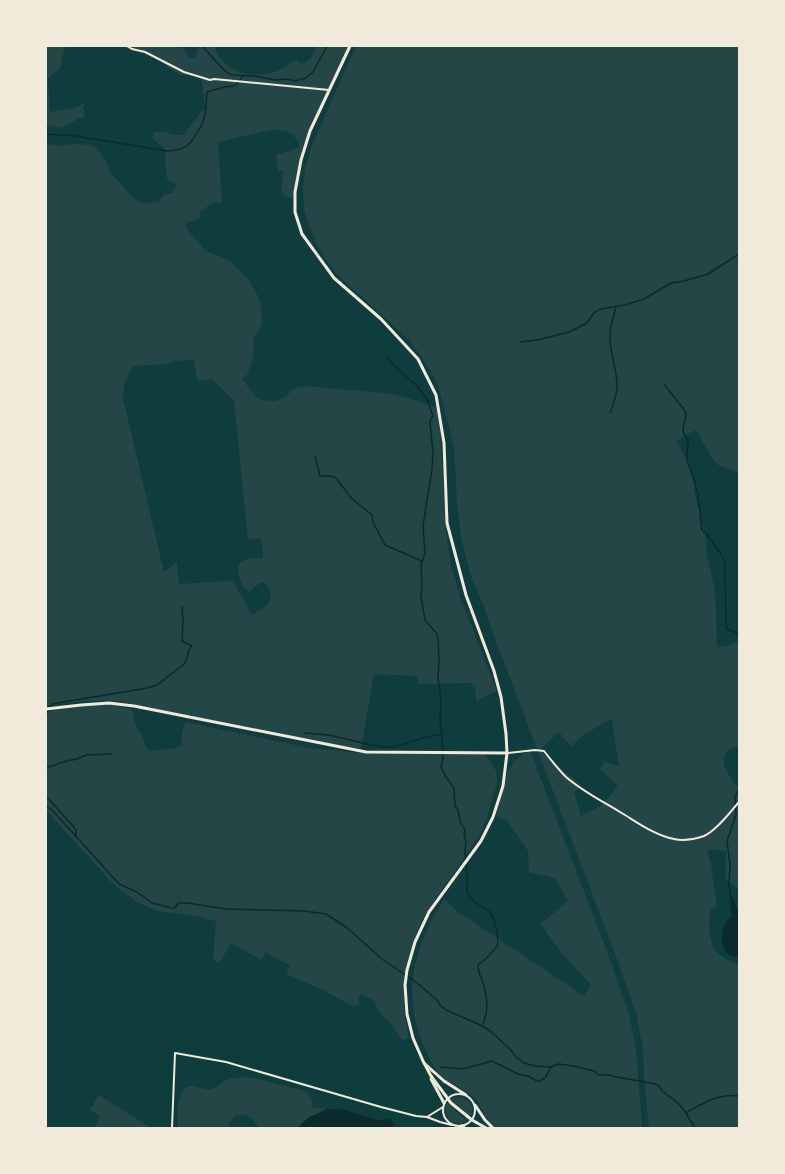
<svg xmlns="http://www.w3.org/2000/svg" width="785" height="1174" font-family="'DM Sans',sans-serif">
<style>
.green{fill:#244646;fill-rule:evenodd}
.water{fill:#0a2a2b}
.lines{fill:none;stroke-linecap:round;stroke-linejoin:round}
.stream{stroke:#0a2a2b;stroke-width:1.5}
.minor{stroke:#f1e9da;stroke-width:2}
.tertiary{stroke:#f1e9da;stroke-width:3}
.secondary{stroke:#f1e9da;stroke-width:3}
</style>
<rect width="100%" height="100%" fill="#0f3d3e"/>
<g class="green">
<polygon points="46,46 65,46 60,68 48,78 50,112 75,108 86,102 83,107 85,117 77,119 63,128 47,125 46,129"/>
<path d="M 122,46 L 175,46 L 183,48 L 190,59 C 197,59 197,51 199,46 L 215,46 C 215,57 229,68 239,72 C 248,75 262,75 271,73 C 280,71 287,65 295,60 L 297,60 L 299,63 C 310,63 313,56 316,46 L 348,46 L 302,150 L 297,174 L 296,198 C 275,199 283,183 283,170 L 278,171 L 276,155 L 298,148 L 299,143 L 294,136 L 287,131 L 275,129 L 218,142 L 222,203 L 212,203 L 199,213 L 200,218 L 187,223 L 185,225 L 186,228 L 206,251 L 230,261 L 249,280 L 260,300 L 262,320 L 262,324 L 253,339 L 254,347 L 253,357 L 248,373 L 246,376 L 242,378 C 252,391 255,403 273,401 C 277,401 282,399 285,397 C 292,391 293,387 304,386 L 394,394 L 436,407 L 440,423 L 446,532 L 451,565 L 460,597 L 497,691 L 476,701 L 475,685 L 472,685 L 472,683 L 419,684 L 417,676 L 374,674 L 361,749 L 339,747 L 117,701 C 91,699 71,703 46,706 L 46,140 L 47,144 L 59,146 L 76,144 L 89,145 L 95,147 L 101,153 L 107,163 L 110,172 L 133,198 L 143,203 L 159,202 C 164,193 164,195 173,193 L 176,185 C 174,181 169,182 167,178 L 165,162 L 166,150 L 152,138 L 154,132 L 162,131 L 167,132 L 171,135 L 183,135 L 203,110 L 206,110 L 201,76 L 181,75 L 172,70 L 149,53 L 131,50 ZM 194,360 L 197,381 L 212,379 L 234,401 L 248,539 L 261,538 L 263,558 L 246,559 L 238,565 C 239,576 239,584 249,592 L 261,582 C 270,584 273,596 268,603 C 264,608 257,612 252,615 L 233,581 L 179,584 L 177,562 L 164,572 L 123,398 C 123,386 126,378 132,368 L 135,366 L 167,364 L 175,361 Z"/>
<path d="M 356,46 L 739,46 L 739,473 L 718,465 L 712,458 L 696,430 L 677,440 L 692,473 L 696,500 L 705,533 L 707,555 L 715,590 L 716,612 L 717,647 L 724,647 L 739,641 L 739,746 L 734,747 L 727,752 L 724,756 L 724,764 L 727,772 L 739,789 L 739,893 C 737,885 729,885 726,878 C 725,873 726,857 726,851 L 712,849 L 707,852 L 711,864 L 717,907 L 711,909 C 708,926 707,948 724,958 C 729,961 734,962 739,965 L 739,1128 L 649,1128 L 644,1078 L 643,1048 L 636,1013 L 617,959 L 497,644 L 484,607 L 470,573 L 461,538 L 457,500 L 454,447 L 440,392 L 434,377 L 425,362 L 410,341 L 335,272 L 325,259 L 317,245 L 308,223 L 304,208 L 303,192 L 305,168 L 312,145 ZM 610,719 L 612,721 L 619,766 L 604,762 L 600,769 L 618,786 L 602,805 L 581,816 L 574,793 L 581,785 L 539,750 L 559,732 L 571,747 L 579,738 Z"/>
<path d="M 99,703 L 113,705 L 132,709 C 134,717 135,730 142,735 C 144,741 145,750 152,751 L 176,748 L 182,746 C 181,738 182,730 186,722 L 309,748 L 360,753 L 381,754 L 409,753 L 468,750 L 481,752 L 490,761 L 496,771 L 497,779 L 496,787 L 486,820 L 478,838 L 425,914 L 414,938 L 410,950 L 405,981 L 404,998 L 405,1014 L 409,1038 L 404,1040 L 400,1038 L 394,1027 L 378,1011 L 375,1002 L 367,997 L 360,994 L 358,997 L 359,1004 L 357,1005 L 352,1006 L 325,991 L 286,974 L 290,966 L 266,952 L 261,960 L 232,943 L 219,963 L 213,959 L 216,922 L 215,921 L 197,916 L 156,911 L 134,900 L 113,884 L 46,810 L 46,712 L 78,706 Z"/>
<path d="M 529,748 L 611,962 L 629,1015 L 636,1049 L 642,1128 L 498,1128 C 481,1119 485,1106 472,1096 C 462,1087 448,1084 439,1074 C 432,1065 428,1055 423,1044 C 401,992 415,945 444,899 L 458,912 L 584,996 L 591,985 L 559,950 L 541,924 L 568,901 L 555,878 L 529,872 L 528,851 L 507,821 L 496,816 L 508,771 L 513,763 L 519,757 L 527,752 Z"/>
<path d="M 242,1077 L 255,1078 L 304,1091 C 309,1095 313,1100 312,1107 L 327,1109 L 308,1118 L 297,1128 L 260,1128 L 252,1119 L 245,1114 L 234,1116 L 228,1128 L 178,1128 C 177,1117 176,1084 193,1086 C 199,1087 204,1091 211,1089 C 216,1088 220,1084 224,1081 C 230,1078 236,1078 242,1077 Z"/>
<polygon points="99,1095 151,1128 94,1128 100,1116 90,1110"/>
<path d="M 455,1097 C 466,1096 477,1105 470,1116 L 453,1102 L 451,1099 Z"/>
<path d="M 447,1103 L 459,1114 L 467,1121 C 454,1128 441,1117 447,1103 Z"/>
</g>
<g class="water">
<path d="M 730,896 L 733,898 L 735,904 L 739,911 L 739,957 C 736,956 732,957 730,956 C 727,954 725,951 724,948 C 720,937 721,924 732,917 L 730,898 Z"/>
<polygon points="327,1109 345,1110 378,1120 389,1119 394,1124 392,1128 297,1128 308,1118"/>
</g>
<g class="lines">
<g class="stream">
<polyline points="202,46 224,70 231,75 254,76 276,80 288,79 294,81 306,78 313,72 327,46"/>
<path d="M 46,134 L 75,136 L 168,151 C 188,150 192,143 201,126 C 203,121 206,114 206,108 C 207,103 206,97 207,92 L 224,87 L 234,86 L 237,84 L 243,76"/>
<polyline points="520,342 537,340 569,332 587,323 594,313 600,309 625,305 644,299 671,283 684,281 708,274 739,254"/>
<path d="M 387,357 L 397,368 L 416,385 L 427,399 L 433,416 L 431,419 L 430,422 L 433,452 L 432,469 L 423,526 L 425,553 L 421,565 L 422,587 L 421,597 L 425,620 L 437,634 L 438,639 L 439,659 L 438,678 L 441,701 L 440,720 L 442,737 L 443,759 L 441,767 L 446,777 L 454,788 L 455,806 L 458,810 L 460,821 L 465,830 L 464,835 L 466,841 L 465,853 L 467,873 L 467,891 L 469,896 L 475,902 L 490,912 L 493,917 L 497,930 L 498,942 L 497,946 L 488,957 L 478,965 C 478,972 481,977 483,983 C 488,998 489,1012 482,1026"/>
<polyline points="664,384 685,411 686,415 683,429 684,434 688,440 687,460 694,479 698,495 702,530 708,536 723,557 725,565 726,627 727,629 739,634"/>
<path d="M 610,413 C 613,405 616,397 617,389 C 618,370 609,353 610,334 C 610,325 614,316 616,307"/>
<polyline points="315,456 320,476 330,476 336,478 352,499 372,515 373,522 385,545 422,561"/>
<polyline points="46,714 52,704 147,688 157,685 183,665 186,661 189,650 192,646 182,641 183,622 182,607"/>
<polyline points="305,733 329,735 367,744 383,747 394,747 427,737 442,734"/>
<polyline points="46,768 66,761 77,759 87,755 111,754"/>
<polyline points="46,796 73,826 76,830 76,837"/>
<polyline points="46,806 53,811 119,884 137,892 152,903 172,908 175,908 178,903 187,903 226,909 304,911 326,914 346,927 382,959 417,983 437,1000 440,1005 446,1010 478,1024 489,1030 510,1049 516,1057 524,1063 535,1066 550,1067 559,1064 573,1066 594,1071 599,1075 610,1075 616,1077 656,1084 659,1086 662,1091 678,1103 686,1113 695,1128"/>
<polyline points="731,898 729,885 730,866 727,841 736,815 735,797 739,789"/>
<polyline points="441,1067 463,1069 492,1061 518,1074 528,1076 537,1081 540,1081 545,1078 548,1073 551,1067"/>
<path d="M 686,1113 C 703,1103 719,1093 739,1096"/>
</g>
<g class="minor">
<polyline points="127,46 132,49 145,52 184,72 210,80 214,79 329,90"/>
<path d="M 508,753 L 535,750 L 544,751 C 551,760 558,769 566,777 C 582,791 602,801 620,812 C 637,822 654,835 674,839 C 683,841 695,839 704,836 C 717,830 730,812 739,802"/>
<circle cx="459" cy="1110" r="16"/>
<polyline points="427,1117 443,1107"/>
<polyline points="172,1128 175,1053 226,1062 381,1107 416,1116 427,1117 440,1122 452,1125"/>
</g>
<polyline class="tertiary" points="46,709 81,705 109,703 134,706 366,752 507,753"/>
<g class="secondary">
<polyline points="350,46 310,131 301,160 295,192 295,212 302,234 334,278 381,319 418,359 436,395 444,443 447,523 466,595 494,671 501,697 506,734 507,753 503,786 493,817 481,841 429,912 415,942 407,970 405,985 407,1014 413,1038 423,1061 431,1076 451,1103 472,1120 486,1128"/>
<polyline points="425,1064 444,1081 466,1095"/>
<polyline points="431,1079 444,1103"/>
<polyline points="475,1105 485,1120 493,1128"/>
<polyline points="461,1126 465,1128"/>
</g>
</g>
<rect width="785" height="1174" fill="none" stroke="#f1e9da" stroke-width="94"/>
</svg>
